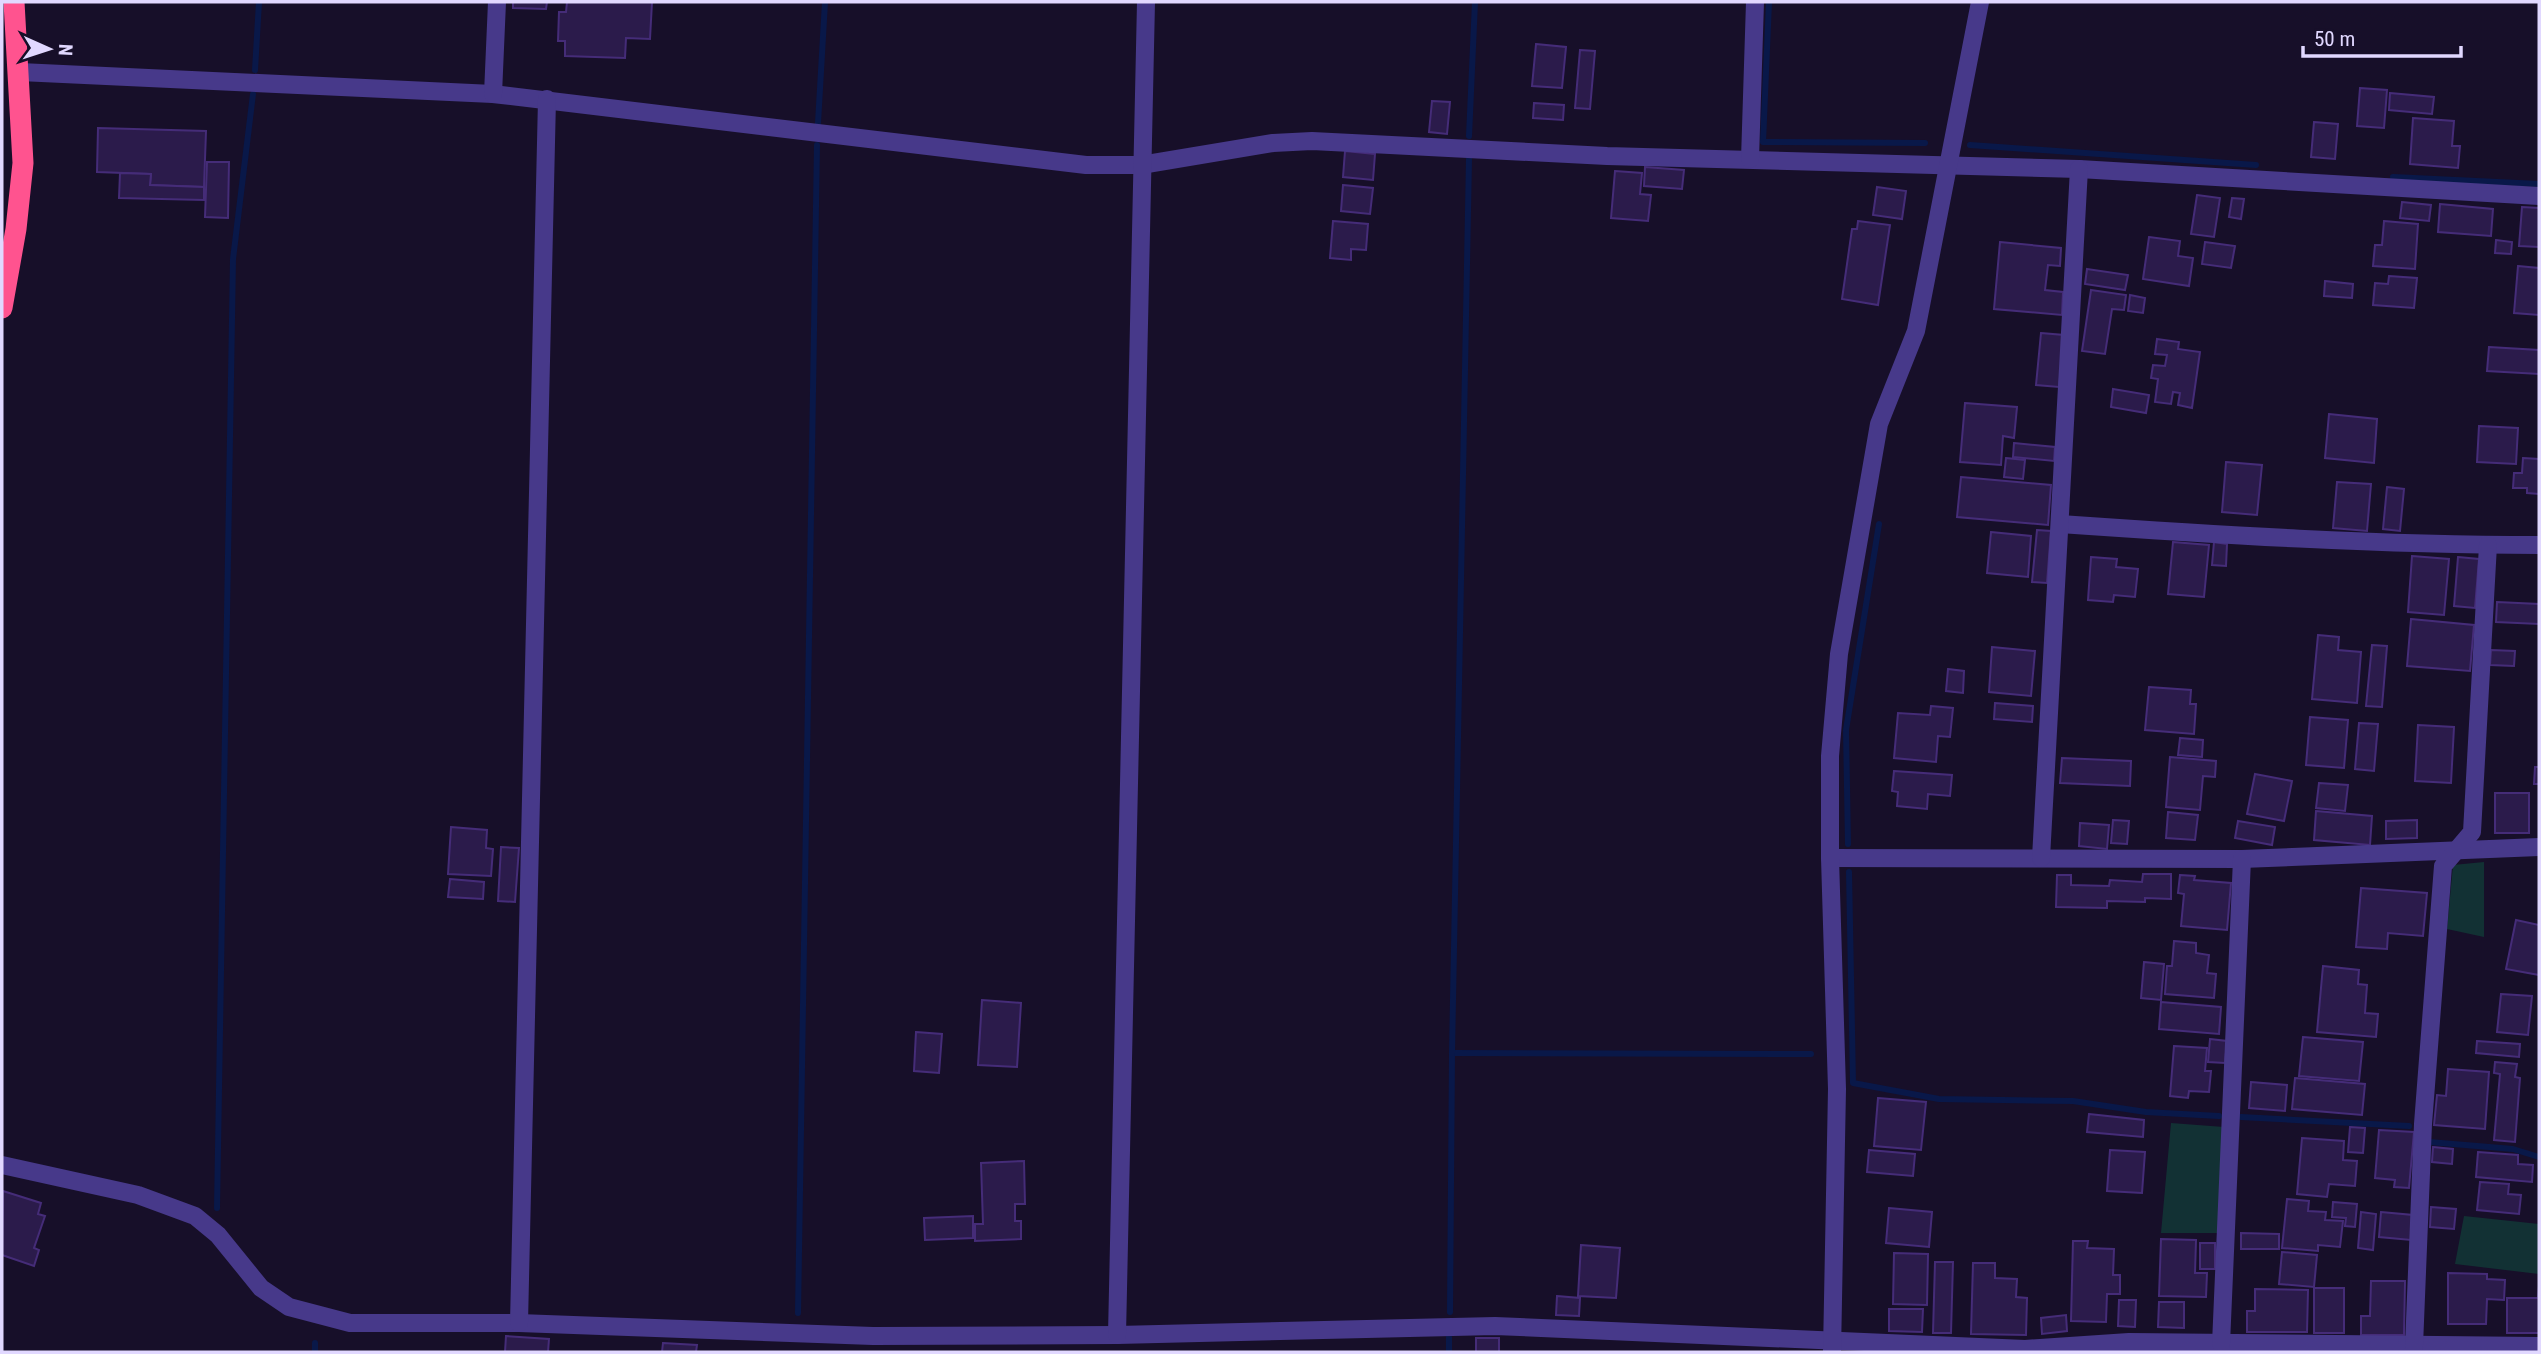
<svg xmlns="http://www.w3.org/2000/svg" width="2541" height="1354" font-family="'Roboto Condensed',sans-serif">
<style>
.green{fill:#123134}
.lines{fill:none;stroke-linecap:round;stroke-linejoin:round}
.stream{stroke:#091849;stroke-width:6}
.building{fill:#2b1b4b;stroke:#452c78;stroke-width:2}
.minor{stroke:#47398a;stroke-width:18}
.highway{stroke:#ff538f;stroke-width:21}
</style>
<rect width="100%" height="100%" fill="#170f29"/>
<g class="green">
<polygon points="2484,862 2484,937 2447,929 2453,865"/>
<polygon points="2171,1123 2224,1127 2218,1233 2161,1233"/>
<polygon points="2464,1216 2539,1224 2539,1274 2455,1264"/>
</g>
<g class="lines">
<g class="stream">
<polyline points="1769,2 1763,142 1925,143"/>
<polyline points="255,70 259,2"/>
<polyline points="818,123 825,2"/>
<polyline points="1469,136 1475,2"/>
<polyline points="1970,145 2256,165"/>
<polyline points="2393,177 2539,184"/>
<polyline points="1848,844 1846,730 1879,524"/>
<polyline points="1849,872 1853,1083 1939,1099 2073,1101 2146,1112 2219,1116"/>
<polyline points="1452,1053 1811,1054"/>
<polyline points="2241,1117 2409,1126"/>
<polyline points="2429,1142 2513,1149 2539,1157"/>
<polyline points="217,1208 233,259 253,94"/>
<polyline points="1450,1312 1452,1053 1469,159"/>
<polyline points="798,1313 817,145"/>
<polyline points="315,1352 315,1343"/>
<polyline points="1449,1352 1449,1337"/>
</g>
</g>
<g class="building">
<polygon points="513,2 547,2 546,9 513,8"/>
<polygon points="567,2 652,2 650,39 626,38 625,58 565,56 565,41 558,41 559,12 566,12"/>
<polygon points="1536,44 1566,47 1562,88 1532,86"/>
<polygon points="1580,50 1595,51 1590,109 1575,108"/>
<polygon points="2360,88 2387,90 2384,128 2357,126"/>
<polygon points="2390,93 2434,97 2432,114 2389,110"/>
<polygon points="1432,101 1450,102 1447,134 1429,132"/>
<polygon points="1534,103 1564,105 1563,120 1533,118"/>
<polygon points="2413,118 2454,121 2452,146 2460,146 2458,168 2410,164"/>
<polygon points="2314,122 2338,124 2335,159 2311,157"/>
<polygon points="98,128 206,131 204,187 150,185 151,174 97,172"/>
<polygon points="1345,151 1375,154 1373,180 1343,177"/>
<polygon points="207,162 229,162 228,218 205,217"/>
<polygon points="1645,167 1684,170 1682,189 1644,186"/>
<polygon points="1615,171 1642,173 1640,194 1651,195 1648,221 1611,218"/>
<polygon points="120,173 151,174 150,185 204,187 204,200 119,198"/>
<polygon points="1343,185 1373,188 1370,214 1341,211"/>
<polygon points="1877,187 1906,191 1902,219 1873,215"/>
<polygon points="2197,195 2220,198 2214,237 2191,234"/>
<polygon points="2232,198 2244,199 2241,219 2229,217"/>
<polygon points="2402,202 2431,205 2429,221 2400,218"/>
<polygon points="2440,204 2493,209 2491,236 2438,232"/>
<polygon points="2522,207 2539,208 2539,247 2519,246"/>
<polygon points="1333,221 1368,224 1366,250 1351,249 1351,260 1330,258"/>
<polygon points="1858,221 1890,225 1878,305 1842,299 1852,229 1857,229"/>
<polygon points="2384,221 2418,224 2415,269 2373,266 2375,245 2382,245"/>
<polygon points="2149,237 2180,241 2178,256 2193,258 2189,286 2143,279"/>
<polygon points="2496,240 2512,242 2511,254 2495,253"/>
<polygon points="2000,242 2061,248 2060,266 2048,265 2045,290 2063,292 2062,315 1994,309"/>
<polygon points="2205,242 2235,246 2231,268 2202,264"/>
<polygon points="2518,266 2539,268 2539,315 2514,313"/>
<polygon points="2087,269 2128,275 2125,290 2085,284"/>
<polygon points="2389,276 2417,278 2414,308 2373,305 2375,283 2388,284"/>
<polygon points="2325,281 2353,284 2352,298 2324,296"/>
<polygon points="2091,290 2126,295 2124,310 2112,309 2105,354 2082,351"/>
<polygon points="2130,295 2145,298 2143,313 2128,311"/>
<polygon points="2041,333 2064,335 2059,387 2036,385"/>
<polygon points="2157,339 2179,342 2178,349 2200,352 2192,408 2178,405 2180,393 2173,392 2171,404 2155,402 2158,379 2151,378 2153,365 2165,366 2167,355 2155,354"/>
<polygon points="2489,347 2539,350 2539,374 2487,371"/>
<polygon points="2113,389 2149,395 2146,413 2111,407"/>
<polygon points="1965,403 2017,407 2014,438 2003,436 2001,465 1960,462"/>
<polygon points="2329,414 2377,419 2374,463 2325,458"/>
<polygon points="2479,426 2518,428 2516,464 2477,462"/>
<polygon points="2014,443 2055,447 2054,461 2013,457"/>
<polygon points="2006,458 2025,460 2023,479 2004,477"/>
<polygon points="2523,458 2539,459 2539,494 2527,493 2527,488 2513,488 2514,473 2522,473"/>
<polygon points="2226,462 2262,465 2257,515 2222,512"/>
<polygon points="1961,477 2051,485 2048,525 1957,517"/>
<polygon points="2337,482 2371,484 2367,531 2333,528"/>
<polygon points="2387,487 2404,489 2400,531 2383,529"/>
<polygon points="2037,530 2051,531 2047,583 2032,582"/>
<polygon points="1991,532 2031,536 2028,577 1987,573"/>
<polygon points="2173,542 2209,545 2204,597 2168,594"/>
<polygon points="2214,542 2227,544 2226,566 2212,565"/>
<polygon points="2412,556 2449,559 2444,615 2408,612"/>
<polygon points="2091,557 2117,559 2116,567 2138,569 2135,597 2114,595 2113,602 2088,600"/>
<polygon points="2458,557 2479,559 2475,608 2454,606"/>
<polygon points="2497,602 2539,604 2539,624 2496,622"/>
<polygon points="2411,619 2474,625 2470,671 2407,666"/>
<polygon points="2318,635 2339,637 2338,650 2361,652 2357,703 2312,699"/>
<polygon points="2372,645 2387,646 2382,707 2366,706"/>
<polygon points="1992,647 2035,651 2031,696 1989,692"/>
<polygon points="2491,650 2515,651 2514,666 2490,665"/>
<polygon points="1948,669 1964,671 1963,693 1946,691"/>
<polygon points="2149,687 2191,690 2190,704 2196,704 2194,734 2145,730"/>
<polygon points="1995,703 2033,706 2032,722 1994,719"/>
<polygon points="1931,706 1953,708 1950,737 1938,736 1936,762 1894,758 1898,713 1930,715"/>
<polygon points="2310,717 2348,720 2344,768 2306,765"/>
<polygon points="2359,723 2378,724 2374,771 2355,769"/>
<polygon points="2418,725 2454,727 2451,783 2415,781"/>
<polygon points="2180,738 2203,740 2202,757 2178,755"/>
<polygon points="2170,757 2216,761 2215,777 2203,776 2200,810 2166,807"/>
<polygon points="2062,758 2131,761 2130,786 2060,783"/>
<polygon points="2535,767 2539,767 2539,784 2534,784"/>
<polygon points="1894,771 1952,775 1950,796 1928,794 1927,809 1897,806 1898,792 1892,791"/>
<polygon points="2255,774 2292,781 2284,821 2247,814"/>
<polygon points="2319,783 2348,785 2345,811 2316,808"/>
<rect x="2495" y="793" width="34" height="40"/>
<polygon points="2316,811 2372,816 2370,845 2314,840"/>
<polygon points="2168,812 2198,815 2195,840 2166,838"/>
<polygon points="2113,820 2129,821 2127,844 2111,843"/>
<polygon points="2417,820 2417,838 2386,839 2386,821"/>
<polygon points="2238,821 2275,827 2272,845 2235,838"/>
<polygon points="2080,823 2109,825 2107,849 2079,846"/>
<polygon points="451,827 487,830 486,848 493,849 491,876 448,874"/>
<polygon points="501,847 519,848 515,902 498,901"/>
<polygon points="2143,874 2171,874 2171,899 2145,898 2145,902 2107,901 2107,908 2056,907 2057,875 2071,875 2071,885 2109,886 2110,880 2142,882"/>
<polygon points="2180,875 2195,876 2194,880 2231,883 2227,930 2181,926 2184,894 2178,893"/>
<polygon points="450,879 484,882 483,899 448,897"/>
<polygon points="2361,888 2427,893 2423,936 2388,933 2387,949 2356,947"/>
<polygon points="2516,920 2539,925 2539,975 2506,969"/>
<polygon points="2174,941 2196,943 2196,953 2209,955 2207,973 2216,974 2214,998 2165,994 2167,966 2172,966"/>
<polygon points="2144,962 2164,964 2161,1000 2141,998"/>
<polygon points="2323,966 2359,970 2358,984 2367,985 2365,1013 2378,1014 2376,1037 2317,1032"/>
<polygon points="2501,994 2532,996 2528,1035 2497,1032"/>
<polygon points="982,1000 1021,1003 1017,1067 978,1065"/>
<polygon points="2161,1002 2221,1007 2219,1034 2159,1029"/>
<polygon points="916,1032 942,1034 939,1073 914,1071"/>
<polygon points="2303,1037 2363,1042 2359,1081 2299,1076"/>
<polygon points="2210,1039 2227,1041 2225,1063 2208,1062"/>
<polygon points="2477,1041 2520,1044 2519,1057 2476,1053"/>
<polygon points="2174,1046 2207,1048 2205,1071 2211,1071 2209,1092 2189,1091 2188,1098 2170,1096"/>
<polygon points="2495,1062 2517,1064 2515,1077 2520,1078 2515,1142 2494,1140 2500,1074 2494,1073"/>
<polygon points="2448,1069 2489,1072 2485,1129 2434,1125 2437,1095 2446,1096"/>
<polygon points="2295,1078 2365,1084 2362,1115 2292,1109"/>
<polygon points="2251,1082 2287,1085 2285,1111 2249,1108"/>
<polygon points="1878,1098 1926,1102 1921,1150 1874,1146"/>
<polygon points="2089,1114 2144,1120 2143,1137 2087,1132"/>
<polygon points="2350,1127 2365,1128 2363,1153 2348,1152"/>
<polygon points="2379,1130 2414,1132 2409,1188 2394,1187 2395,1180 2375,1178"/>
<polygon points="2302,1138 2344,1141 2343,1160 2357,1161 2355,1186 2329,1184 2327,1197 2297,1194"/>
<polygon points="2433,1147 2453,1149 2452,1164 2432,1162"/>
<polygon points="1869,1150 1915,1154 1913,1176 1867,1172"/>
<polygon points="2110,1150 2145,1152 2142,1193 2107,1191"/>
<polygon points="2478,1152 2518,1155 2518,1164 2533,1165 2532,1182 2476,1177"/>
<polygon points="1024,1161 1025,1204 1015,1204 1015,1221 1021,1221 1021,1239 975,1241 975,1224 983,1224 981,1163"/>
<polygon points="2480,1182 2509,1184 2508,1194 2521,1195 2519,1214 2477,1210"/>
<polygon points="3,1191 41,1203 38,1214 45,1216 34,1248 39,1250 34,1266 2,1255"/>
<polygon points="2287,1199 2309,1201 2308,1211 2326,1212 2325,1220 2343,1221 2340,1247 2318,1245 2318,1251 2282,1248"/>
<polygon points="2333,1202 2357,1204 2355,1227 2345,1226 2346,1218 2332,1217"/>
<polygon points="2431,1207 2456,1209 2454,1229 2430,1227"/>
<polygon points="1889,1208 1932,1212 1929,1247 1886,1243"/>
<polygon points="2361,1212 2376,1214 2373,1250 2358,1248"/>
<polygon points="2381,1212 2413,1215 2411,1240 2379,1237"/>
<polygon points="973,1216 973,1238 925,1240 924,1218"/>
<polygon points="2241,1233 2279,1234 2279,1249 2241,1249"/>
<polygon points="2161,1239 2196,1240 2195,1273 2207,1273 2206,1297 2159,1296"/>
<polygon points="2073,1241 2088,1241 2087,1248 2114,1249 2113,1275 2120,1275 2120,1294 2107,1294 2106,1322 2071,1321"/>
<rect x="2200" y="1243" width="15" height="26"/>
<polygon points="1581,1245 1620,1248 1616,1298 1578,1296"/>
<polygon points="2282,1252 2317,1255 2314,1287 2279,1284"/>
<polygon points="1894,1253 1928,1254 1927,1305 1893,1304"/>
<polygon points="1935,1262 1953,1262 1951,1333 1933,1333"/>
<polygon points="1973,1263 1995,1263 1995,1278 2017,1279 2016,1297 2027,1298 2026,1335 1971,1334"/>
<polygon points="2448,1273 2487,1274 2487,1279 2505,1280 2504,1300 2487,1299 2486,1324 2448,1324"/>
<polygon points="2371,1281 2405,1281 2404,1335 2361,1335 2361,1316 2370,1316"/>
<polygon points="2539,1286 2539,1333 2507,1333 2507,1298 2538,1298"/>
<rect x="2314" y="1288" width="30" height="45"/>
<polygon points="2255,1289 2308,1290 2307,1332 2247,1332 2247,1311 2255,1311"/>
<polygon points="1557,1296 1580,1298 1579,1316 1556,1315"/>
<polygon points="2119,1300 2136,1300 2135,1327 2118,1326"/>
<polygon points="2159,1302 2184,1302 2184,1328 2158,1327"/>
<polygon points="1889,1309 1923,1309 1922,1332 1889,1331"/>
<polygon points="2066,1315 2067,1331 2042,1334 2041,1318"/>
<polygon points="506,1336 549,1339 548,1352 505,1352"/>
<rect x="1476" y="1338" width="23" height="14"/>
<polygon points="663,1343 697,1345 696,1352 662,1352"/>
</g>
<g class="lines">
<g class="minor">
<polyline points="20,72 493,94 1086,165 1141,165 1273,143 1312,141 1607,156 2079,169 2539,196"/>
<polyline points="493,94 497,2"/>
<polyline points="1750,159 1755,2"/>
<path d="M 2060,524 C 2219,535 2379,545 2539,545"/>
<polyline points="1830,858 2242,859 2539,847"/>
<polyline points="2041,858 2079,169"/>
<polyline points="2,1165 138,1195 195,1216 218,1235 261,1288 289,1307 350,1323 519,1323 873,1336 1117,1335 1495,1326 2025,1349 2129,1342 2539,1346"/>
<polyline points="519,1323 547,99"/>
<polyline points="1117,1335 1146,2"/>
<polyline points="2221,1344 2242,859"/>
<polyline points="2414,1346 2423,1124 2443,866 2472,832 2488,545"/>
<polyline points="1832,1352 1837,1089 1830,858 1830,756 1839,654 1879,424 1916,331 1980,2"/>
</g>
<polyline class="highway" points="2,308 16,229 23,163 14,2"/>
</g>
<rect width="2541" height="1354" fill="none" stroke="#e1d8ff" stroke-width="7"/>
<g transform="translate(49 49) rotate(93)" stroke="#170f29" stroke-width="5" paint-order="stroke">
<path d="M0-5L12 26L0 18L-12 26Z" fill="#e1d8ff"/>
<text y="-10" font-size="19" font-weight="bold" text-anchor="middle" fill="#e1d8ff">N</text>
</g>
<path d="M2303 46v10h158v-10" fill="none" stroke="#e1d8ff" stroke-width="3.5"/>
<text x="2314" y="46" font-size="21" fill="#e1d8ff" stroke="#170f29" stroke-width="5" paint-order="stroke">50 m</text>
</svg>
